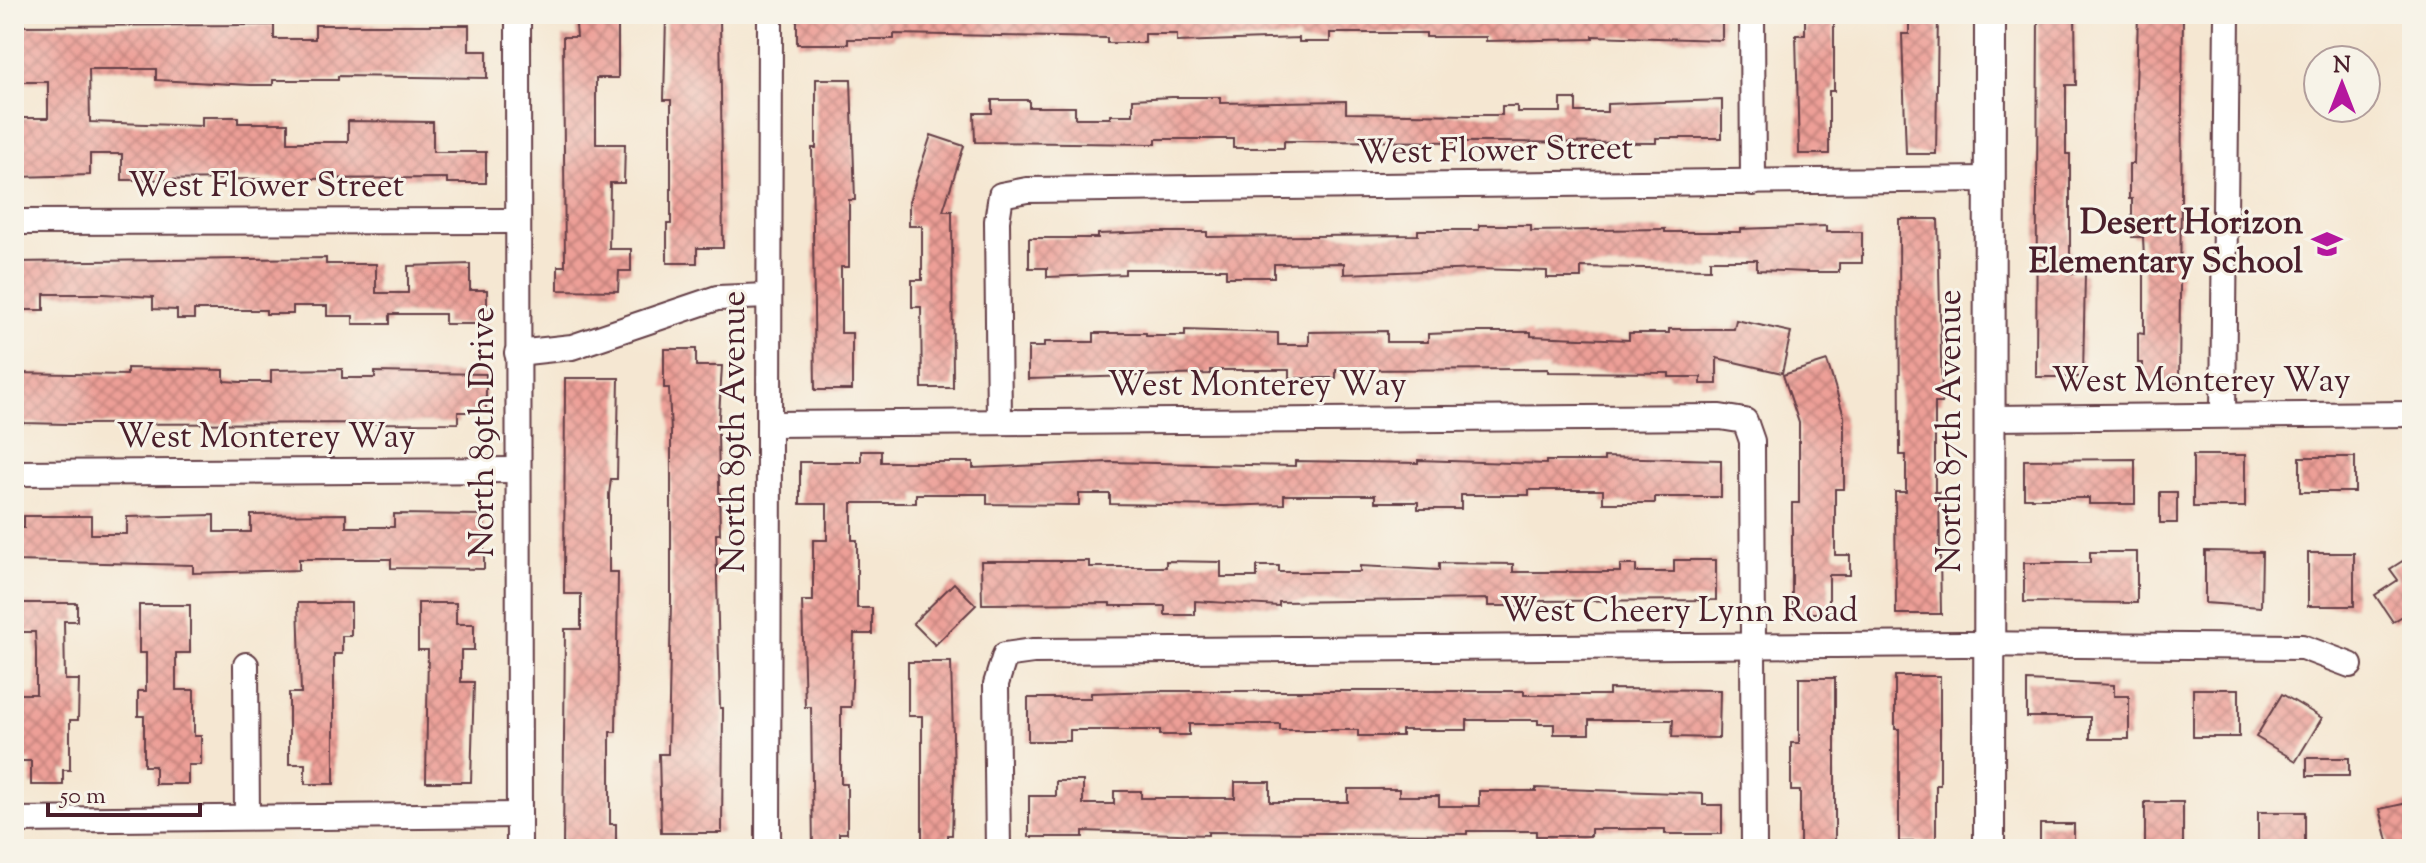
<svg xmlns="http://www.w3.org/2000/svg" width="2426" height="863" font-family="'Sorts Mill Goudy',serif">
<style>
.building{fill:url(#building-cross-hatch)}
.lines{fill:none;stroke-linecap:round;stroke-linejoin:round}
.minor-casing{stroke:#643d44;stroke-width:28}
.tertiary-casing{stroke:#643d44;stroke-width:34}
.minor{stroke:#fff;stroke-width:24}
.tertiary{stroke:#fff;stroke-width:30}
.labels{text-anchor:middle;dominant-baseline:central;stroke-width:6;stroke-linejoin:round;paint-order:stroke}
.street-label{font-size:34px;fill:#4a1f2b;stroke:#f7f3e8}
.poi-label{font-size:34px;font-weight:bold;fill:#4a1f2b;stroke:#f7f3e8;text-anchor:end}
</style>
<defs>
<pattern id="building-cross-hatch" width="8" height="8" patternUnits="userSpaceOnUse" patternTransform="scale(2)"><rect width="8" height="8" fill="#ed9f97"/><path d="M0 0l8 8M0 8l8-8" fill="none" stroke="#c2817b"/></pattern>
</defs>
<rect width="100%" height="100%" fill="#f7f3e8"/>
<filter id="ink" filterUnits="userSpaceOnUse"><feTurbulence type="fractalNoise" baseFrequency=".0125" numOctaves="2"/><feDisplacementMap in="SourceGraphic" scale="16" xChannelSelector="R" yChannelSelector="G"/><feConvolveMatrix kernelMatrix="1 2 1 2 8 2 1 2 1" color-interpolation-filters="sRGB"/></filter>
<filter id="wash" filterUnits="userSpaceOnUse"><feTurbulence type="fractalNoise" baseFrequency=".006" numOctaves="4" result="noise"/><feDisplacementMap in="SourceGraphic" scale="32" xChannelSelector="R" yChannelSelector="G"/><feGaussianBlur stdDeviation="1.8" result="paint"/><feColorMatrix in="noise" values="0 0 0 0 0 0 0 0 0 0 0 0 0 0 0 0 0 1.4 0 .05"/><feComposite in="paint" operator="in"/></filter>
<g filter="url(#wash)">
<rect width="100%" height="100%" fill="#f5e7d2"/>
<g id="blocks">
<g class="building">
<polygon points="575,14 618,14 618,78 596,78 596,144 625,144 624,183 610,183 609,249 631,249 631,271 619,271 618,291 558,290 558,266 565,266 563,37 577,37"/>
<polygon points="797,14 1722,14 1722,40 1593,36 1593,39 1486,41 1486,37 1426,37 1426,33 1330,33 1330,42 1299,42 1299,38 1177,42 1177,34 1145,34 1145,43 1107,43 1107,38 894,34 894,39 848,39 848,44 797,44"/>
<polygon points="1805,14 1834,14 1834,91 1829,91 1829,154 1799,154 1796,35 1805,35"/>
<polygon points="1909,14 1938,14 1936,154 1906,154 1902,34 1909,34"/>
<polygon points="2038,14 2075,14 2076,85 2066,85 2066,154 2070,154 2070,273 2085,273 2083,377 2036,377"/>
<polygon points="2138,14 2183,14 2179,383 2143,383 2143,363 2138,363 2138,333 2144,334 2144,260 2143,237 2132,237 2132,199 2129,199 2129,164 2134,164"/>
<polygon points="666,17 720,17 723,248 697,248 697,263 667,263 667,224 671,224 671,100 664,100"/>
<polygon points="274,25 274,39 315,39 315,25 469,25 469,51 487,51 487,78 338,76 338,80 273,80 273,85 251,85 156,80 156,69 89,69 90,122 202,126 202,117 238,117 238,123 288,123 288,142 348,142 348,121 433,122 433,152 486,152 486,183 447,183 447,178 122,180 122,154 90,154 90,175 17,177 14,118 48,118 48,82 14,82 14,26"/>
<polygon points="816,79 851,79 855,200 849,200 849,267 841,267 841,333 852,333 852,390 815,390 812,148 816,148"/>
<polygon points="1172,97 1220,97 1220,103 1346,101 1346,113 1470,115 1502,115 1502,106 1517,106 1517,112 1561,112 1561,99 1576,99 1576,112 1607,112 1607,104 1722,100 1722,138 1656,138 1656,143 1284,141 1284,148 1233,148 1233,139 1156,139 1156,144 975,142 974,113 992,113 992,100 1029,100 1029,107 1075,107 1075,118 1110,118 1110,115 1133,115 1133,99"/>
<polygon points="931,135 964,146 943,211 952,211 953,388 922,388 921,307 912,307 912,280 922,280 922,226 909,226 909,202"/>
<polygon points="1899,219 1938,219 1942,403 1935,403 1935,492 1939,492 1941,614 1896,614 1895,492 1906,492 1906,455 1900,455"/>
<polygon points="1479,225 1531,225 1531,231 1665,229 1665,232 1741,232 1741,229 1826,226 1826,232 1862,232 1862,263 1839,263 1839,272 1807,272 1757,270 1757,260 1710,260 1710,269 1581,267 1581,278 1547,278 1547,271 1479,269 1344,274 1344,263 1274,264 1274,277 1226,277 1226,269 1125,269 1125,274 1047,277 1047,268 1029,268 1029,238 1098,238 1098,234 1155,232 1207,232 1207,237 1418,235 1418,230 1479,230"/>
<polygon points="326,258 326,264 376,264 376,293 408,293 408,266 470,264 470,290 487,290 487,324 445,324 445,314 390,314 390,324 353,324 353,316 327,316 327,306 293,306 293,314 266,314 266,310 194,310 194,319 177,319 177,310 153,309 153,297 104,294 44,294 44,310 14,310 14,262"/>
<polygon points="1736,320 1791,332 1782,373 1717,358 1717,384 1701,384 1701,377 1669,377 1669,373 1548,372 1548,369 1336,370 1336,378 1289,378 1289,370 1210,370 1210,374 1028,379 1028,347 1044,347 1044,342 1094,342 1094,333 1146,333 1146,336 1185,336 1185,330 1278,333 1278,345 1309,345 1309,332 1387,331 1387,342 1428,342 1428,334 1476,332 1531,332 1531,336 1629,340 1629,333 1669,333 1669,329 1734,329"/>
<polygon points="664,349 696,349 696,366 722,366 718,433 720,534 716,534 720,708 723,708 722,833 661,833 659,754 668,754 671,602 671,433 669,388 664,388"/>
<polygon points="1827,361 1844,416 1844,489 1835,489 1835,555 1850,555 1850,575 1829,575 1829,613 1792,613 1792,503 1799,503 1799,423 1783,375"/>
<polygon points="127,368 224,370 224,381 240,382 271,382 271,370 342,369 342,378 375,378 375,372 486,374 486,412 458,412 458,423 68,424 23,423 23,411 14,411 14,373 127,375"/>
<polygon points="565,378 619,378 617,479 611,479 609,494 609,572 618,572 616,732 610,732 610,824 616,824 616,849 563,849 565,629 581,629 581,594 564,594"/>
<polygon points="861,451 881,451 881,462 973,462 973,468 1110,462 1295,466 1295,461 1418,463 1418,460 1546,464 1546,461 1604,461 1604,457 1721,460 1721,497 1655,497 1655,503 1603,503 1603,490 1529,490 1529,495 1461,495 1461,509 1418,509 1418,502 1375,502 1375,495 1284,495 1284,504 1224,506 1110,504 1110,494 1079,494 1079,505 987,504 987,494 916,494 916,503 852,503 852,540 857,540 857,608 872,608 872,634 854,634 851,707 841,707 841,784 847,784 847,833 839,833 839,849 813,849 811,707 805,707 802,601 813,601 813,540 827,540 827,504 800,504 800,462 861,462"/>
<rect x="2193" y="455" width="52" height="52"/>
<rect x="2300" y="457" width="55" height="35"/>
<polygon points="2135,459 2135,504 2089,504 2089,498 2024,498 2024,460"/>
<rect x="2160" y="492" width="17" height="31"/>
<polygon points="346,514 346,527 394,527 394,514 484,515 484,569 391,568 391,559 299,559 299,570 193,573 193,565 14,561 14,528 24,528 24,516 91,516 91,534 127,534 127,517 214,515 214,532 251,532 251,515"/>
<polygon points="2205,551 2262,552 2261,607 2205,603"/>
<polygon points="2090,552 2137,552 2137,603 2024,602 2024,563 2090,563"/>
<rect x="2308" y="553" width="46" height="53"/>
<polygon points="2412,555 2412,610 2393,622 2375,595 2398,580 2390,569"/>
<polygon points="1674,560 1716,560 1716,600 1529,601 1529,606 1488,606 1488,599 1279,602 1279,606 1195,601 1195,615 1165,615 1165,606 1110,606 1110,603 982,604 981,561 1089,561 1089,567 1166,567 1166,561 1221,562 1221,577 1257,577 1257,566 1279,566 1279,572 1360,572 1360,566 1439,570 1439,563 1513,564 1513,572 1620,572 1620,565 1636,565 1636,572 1674,572"/>
<polygon points="954,583 976,605 935,645 913,623"/>
<polygon points="17,603 77,603 77,621 64,621 65,680 79,680 78,720 70,720 70,770 63,770 63,785 31,785 31,761 17,761 18,694 36,694 36,650 35,632 17,632"/>
<polygon points="298,603 351,603 351,636 342,636 342,654 334,654 334,784 305,784 305,764 289,764 289,693 301,693"/>
<polygon points="418,603 456,603 456,624 474,624 474,650 461,650 461,682 474,682 471,782 426,782 428,650 418,650"/>
<polygon points="139,605 190,605 190,653 176,653 176,690 194,690 194,736 201,736 201,765 188,765 188,784 155,784 155,766 144,766 144,716 138,716 138,691 146,691 146,653 139,653"/>
<polygon points="908,662 951,662 954,774 952,835 948,835 948,849 922,849 922,716 908,716"/>
<polygon points="1895,676 1940,676 1940,785 1936,785 1936,842 1899,842 1899,729 1895,729"/>
<polygon points="1799,678 1835,678 1835,849 1800,849 1800,791 1791,791 1791,743 1799,743"/>
<polygon points="2027,681 2114,685 2114,696 2129,696 2129,739 2090,739 2090,717 2027,717"/>
<polygon points="1609,689 1720,690 1719,738 1672,737 1673,720 1589,720 1589,734 1554,734 1554,724 1538,724 1538,720 1467,720 1467,730 1402,730 1402,736 1358,736 1358,730 1280,730 1280,724 1189,724 1189,735 1160,735 1160,730 1070,730 1070,741 1028,741 1028,698 1091,698 1091,693 1160,691 1524,691 1524,695 1609,695"/>
<rect x="2193" y="689" width="46" height="48"/>
<polygon points="2282,694 2322,718 2296,761 2256,737"/>
<rect x="2307" y="758" width="42" height="18"/>
<polygon points="1056,781 1083,781 1083,804 1114,804 1114,791 1141,791 1141,798 1235,798 1235,782 1270,782 1270,802 1348,802 1348,789 1399,789 1399,796 1439,796 1439,806 1479,806 1479,791 1536,791 1536,788 1703,794 1703,805 1722,805 1722,834 1665,834 1665,829 1591,829 1591,836 1536,836 1536,831 1467,831 1467,834 1208,832 1208,835 1083,831 1083,837 1029,837 1029,796 1056,796"/>
<rect x="2145" y="802" width="38" height="47"/>
<polygon points="2412,802 2412,849 2390,849 2380,809"/>
<rect x="2258" y="812" width="47" height="37"/>
<rect x="2040" y="824" width="34" height="25"/>
</g>
</g>
</g>
<g filter="url(#ink)">
<use href="#blocks" fill-opacity="0" stroke="#643d44" stroke-width="2"/>
<g class="lines">
<g class="minor-casing">
<g id="minor">
<polyline points="518,14 519,849"/>
<polyline points="1752,14 1753,183"/>
<polyline points="14,222 518,221"/>
<polyline points="517,353 572,347 717,298 768,296"/>
<polyline points="2223,415 2227,14"/>
<polyline points="1991,418 2412,414"/>
<polyline points="999,422 997,221 1001,195 1027,190 1990,179"/>
<polyline points="770,424 1720,417 1745,421 1752,441 1754,849"/>
<polyline points="14,473 518,470"/>
<polyline points="246,665 247,817"/>
<polyline points="14,820 519,815"/>
<polyline points="768,849 770,14"/>
<polyline points="998,849 996,684 1005,655 1033,651 1963,644 2302,647 2350,665"/>
</g>
</g>
<g class="tertiary-casing">
<polyline id="tertiary" points="1989,849 1990,14"/>
</g>
<use href="#minor" class="minor"/>
<use href="#tertiary" class="tertiary"/>
</g>
</g>
<defs>
<g id="school-bare" transform="scale(2.4)"><path d="M0-5L7-2L0 1L-7-2ZM-4 1L0 2.5L4 1V4Q0 6-4 4Z" fill="#b5179e" stroke="#f7f3e8" stroke-width="2.5" paint-order="stroke"/></g>
</defs>
<g fill-rule="evenodd">
<use href="#school-bare" x="2327" y="244"/>
</g>
<g class="labels">
<g class="street-label">
<text transform="translate(1495 152) rotate(-1)">West Flower Street</text>
<text x="266" y="187">West Flower Street</text>
<text x="2201" y="382">West Monterey Way</text>
<text x="1257" y="386">West Monterey Way</text>
<text transform="translate(1951 431) rotate(-90)">North 87th Avenue</text>
<text transform="translate(484 432) rotate(-90)">North 89th Drive</text>
<text transform="translate(735 432) rotate(-90)">North 89th Avenue</text>
<text x="266" y="438">West Monterey Way</text>
<text x="1679" y="612">West Cheery Lynn Road</text>
</g>
<g class="poi-label">
<text x="2303" y="224">Desert Horizon<tspan x="2303" dy="39">Elementary School</tspan></text>
</g>
</g>
<rect width="2426" height="863" fill="none" stroke="#f7f3e8" stroke-width="48"/>
<g transform="translate(2342 84)"><circle r="38" fill="#f7f3e8" stroke="#b29e9c" stroke-width="2"/>
<path d="M0-6L14 30L0 20L-14 30Z" fill="#b5179e"/>
<text y="-12" font-size="22" font-weight="bold" text-anchor="middle" fill="#4a1f2b">N</text>
</g>
<path d="M48 803v12h152v-12" fill="none" stroke="#4a1f2b" stroke-width="4"/>
<text x="60" y="803" font-size="24" fill="#4a1f2b" stroke="#f7f3e8" stroke-width="6" paint-order="stroke">50 m</text>
</svg>
